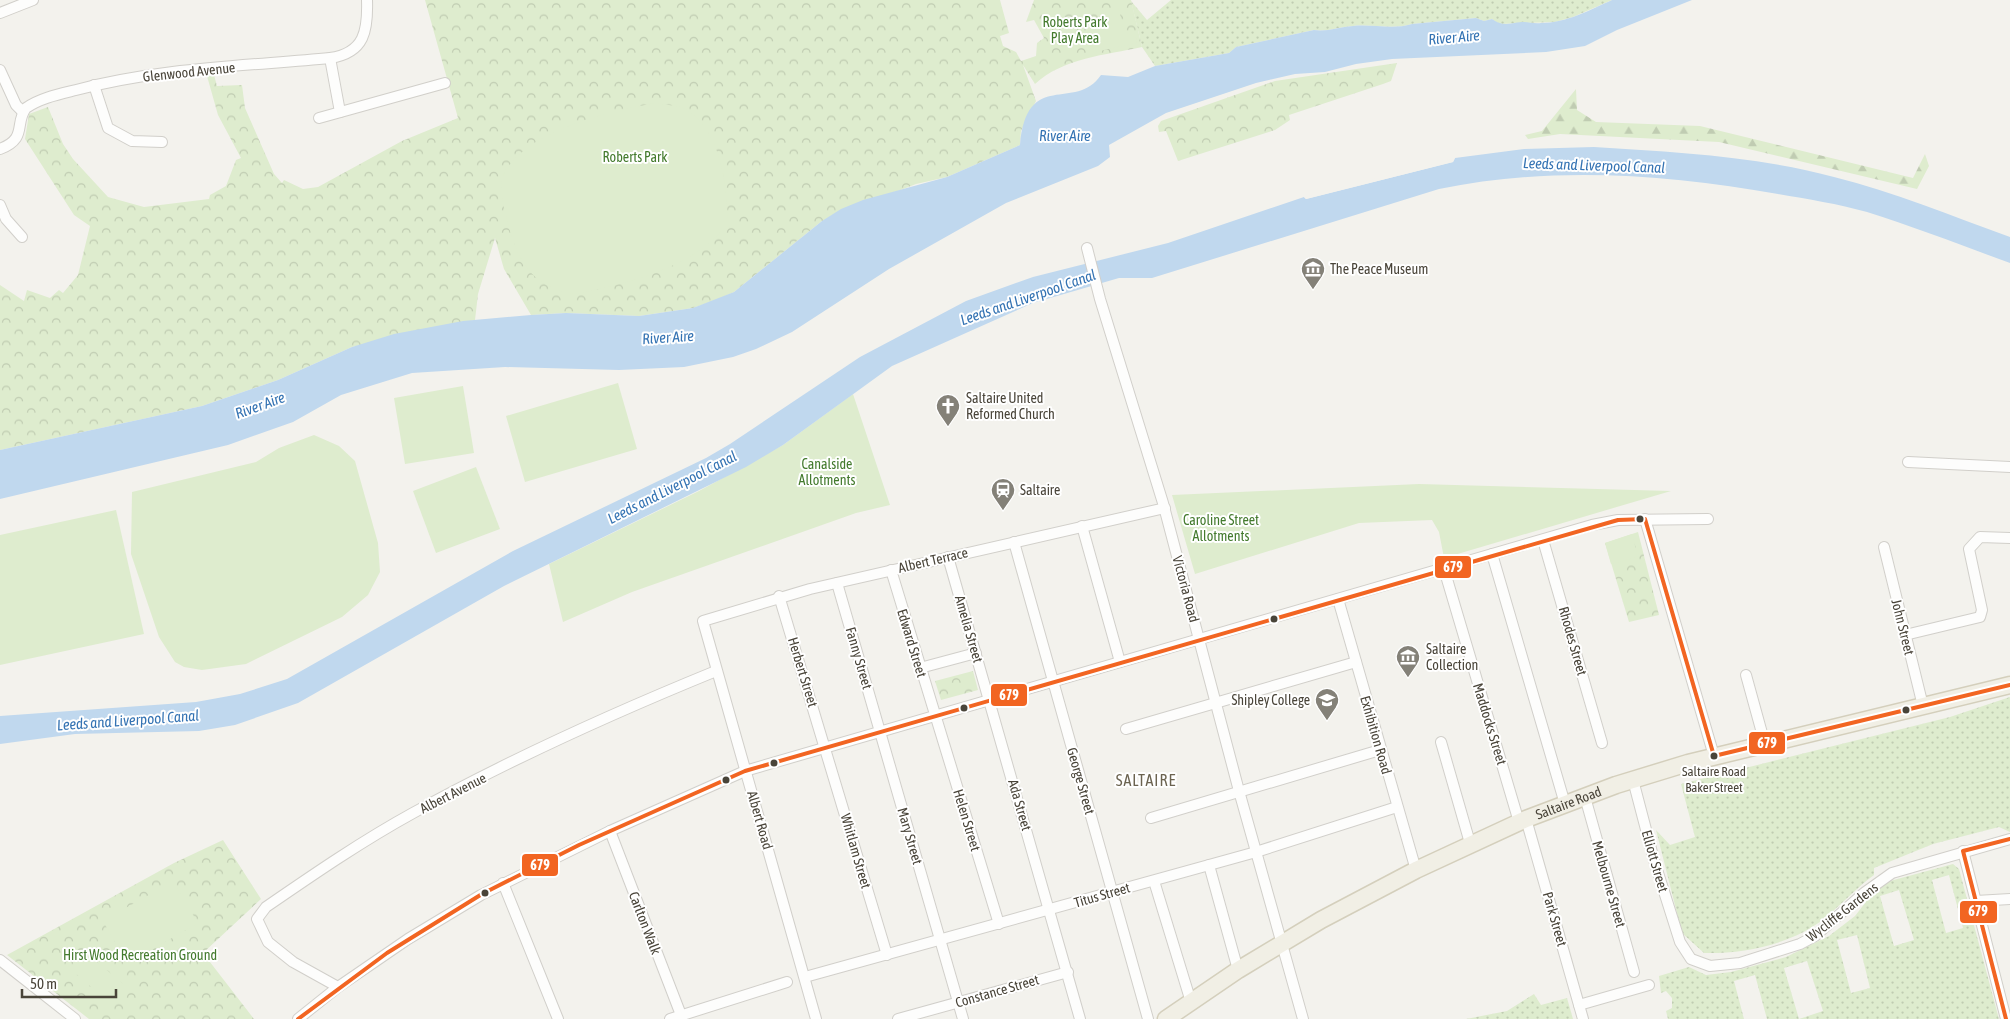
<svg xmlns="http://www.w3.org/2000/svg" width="2010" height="1019" font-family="'Asap Condensed',sans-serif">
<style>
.grass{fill:url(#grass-dots);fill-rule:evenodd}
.forest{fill:url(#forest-firs)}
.park{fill:url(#park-crowns)}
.garden{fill:#deecce}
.water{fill:#c0d8ee}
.pier{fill:#f3f2ed}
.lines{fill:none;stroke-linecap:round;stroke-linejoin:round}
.street-casing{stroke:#d1cfca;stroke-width:12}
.primary-casing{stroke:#d4cfbc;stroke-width:19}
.street{stroke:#fdfdfc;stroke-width:10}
.primary{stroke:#f1efe5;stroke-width:16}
.bus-1-casing{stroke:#fff;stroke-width:8}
.bus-1{stroke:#f26522;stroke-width:4}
.bus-dot{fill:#494439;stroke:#fff;stroke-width:2}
.labels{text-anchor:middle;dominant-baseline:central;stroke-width:4;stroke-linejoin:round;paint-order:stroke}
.bus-label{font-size:13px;fill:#494439;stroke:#fff}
.park-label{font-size:14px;fill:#437a2d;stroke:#fff}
.street-label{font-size:14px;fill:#494439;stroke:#fff}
.poi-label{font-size:14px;fill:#494439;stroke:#fff;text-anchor:start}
.water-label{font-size:15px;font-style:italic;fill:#3473b3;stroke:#fff}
.quarter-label{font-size:16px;letter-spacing:1px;fill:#6b6350;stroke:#fff}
.line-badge{stroke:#fff;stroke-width:2}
.badge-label{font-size:14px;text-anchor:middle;font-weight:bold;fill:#fff}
</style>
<defs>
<pattern id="grass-dots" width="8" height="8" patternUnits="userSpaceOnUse" patternTransform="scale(1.25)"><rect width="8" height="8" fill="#deecce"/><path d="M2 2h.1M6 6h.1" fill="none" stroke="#c0ccb2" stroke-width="1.8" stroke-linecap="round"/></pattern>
<pattern id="forest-firs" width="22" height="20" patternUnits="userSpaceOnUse" patternTransform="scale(1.25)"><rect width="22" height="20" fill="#deecce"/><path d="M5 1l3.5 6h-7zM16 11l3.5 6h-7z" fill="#c0ccb2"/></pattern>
<pattern id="park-crowns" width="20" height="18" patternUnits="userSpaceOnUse" patternTransform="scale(1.25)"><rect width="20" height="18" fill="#deecce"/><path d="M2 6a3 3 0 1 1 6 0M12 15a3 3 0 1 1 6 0" fill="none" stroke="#c0ccb2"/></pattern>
</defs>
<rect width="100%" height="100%" fill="#f3f2ed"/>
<g class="grass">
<path d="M 1171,0 L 1612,0 L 1573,17 L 1555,22 L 1499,24 L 1492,19 L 1484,21 L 1476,18 L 1412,24 C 1393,30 1373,24 1353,26 C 1339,27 1327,32 1314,30 L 1236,47 L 1229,53 L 1155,66 L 1142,47 L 1131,1 L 1147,20 Z"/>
<path d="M 2010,697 L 2010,832 L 1999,827 L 1933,844 L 1874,868 L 1874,875 C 1856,888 1842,904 1825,918 C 1793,944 1744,954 1704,953 L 1682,933 L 1656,830 L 1670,845 L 1695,837 L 1681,784 L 1950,717 Z"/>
<path d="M 1953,864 L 1959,869 L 1999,1019 L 1767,1019 L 1755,975 L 1734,981 L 1744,1019 L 1668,1019 L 1666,1011 L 1672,1008 L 1672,998 L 1666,991 L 1661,993 L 1659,976 L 1689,967 L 1706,975 L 1731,972 L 1786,957 L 1829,936 L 1855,916 L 1872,894 L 1890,881 ZM 1949,875 L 1963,928 L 1946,933 L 1932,880 ZM 1899,890 L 1914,940 L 1894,946 L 1880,896 ZM 1857,935 L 1870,988 L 1851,993 L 1837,940 ZM 1807,961 L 1823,1011 L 1799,1019 L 1784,968 Z"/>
<polygon points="1534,994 1541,1005 1567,998 1573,1019 1466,1019 1507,1011"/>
</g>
<polygon class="forest" points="1576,89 1577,110 1596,122 1700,126 1913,178 1925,154 1929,166 1917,189 1719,142 1560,134 1528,139 1525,135 1542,131"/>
<g class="park">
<path d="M 425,0 L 1000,0 L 1009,33 L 1000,36 L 1003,46 L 1016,52 L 1021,61 L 1036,56 L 1037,43 L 1044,38 L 1034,20 L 1026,22 L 1034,0 L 1131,0 L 1142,47 C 1106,55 1063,58 1035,84 L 1023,65 L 1036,101 L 1021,131 L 1020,145 L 947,177 L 916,184 L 822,221 L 734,292 L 716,300 L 693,308 L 639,316 L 566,313 L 531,315 L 504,269 L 495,238 L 478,294 L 475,320 L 352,347 L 278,380 L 202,406 L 0,450 L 0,285 L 24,301 L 27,290 L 50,298 L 59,290 L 63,293 L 78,275 L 90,226 L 74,215 L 25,139 L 29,114 L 48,107 L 63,144 L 73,159 L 108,197 L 144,207 L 209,199 L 210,195 L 226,186 L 236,160 L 241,158 L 218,115 L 207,76 L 214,75 L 217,86 L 242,85 L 245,108 L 274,174 L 282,183 L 284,180 L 303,189 L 318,187 L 402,141 L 458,118 Z"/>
<polygon points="1397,63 1391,81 1383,84 1289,115 1290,120 1275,130 1178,161 1166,131 1159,132 1158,126 1161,121 1275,81"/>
<polygon points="1638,532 1659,615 1629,622 1605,543"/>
<polygon points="973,671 978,690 941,700 935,681"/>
<polygon points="223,840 261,899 203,953 254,1019 89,1019 7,955 174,863"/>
</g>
<g class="garden">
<polygon points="1118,5 1124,32 1136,38 1137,43 1095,52 1088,40"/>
<path d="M 656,103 C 665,105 679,105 687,110 C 722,133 727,186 728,224 C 720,232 712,241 703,248 C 672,270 636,281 598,289 C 591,290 583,293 576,294 C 569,294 557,290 551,287 C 524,276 513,245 507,220 C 503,205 497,182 507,168 C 536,128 610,111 656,103 Z"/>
<polygon points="618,383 637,449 525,482 506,416"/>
<polygon points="463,386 474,453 405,464 394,398"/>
<polygon points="853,394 890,505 856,513 632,592 563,622 549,564 699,491 783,445"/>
<polygon points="314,435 339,446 355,461 378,543 380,572 368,595 342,617 246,664 202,670 184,667 175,662 159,637 131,554 132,492 256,462 279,448"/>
<polygon points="476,467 500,529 436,553 413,491"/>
<polygon points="1419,484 1671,491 1444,558 1439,532 1432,520 1359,523 1195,574 1172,495"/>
<polygon points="116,510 144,634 0,665 0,535"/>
<polygon points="1632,534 1638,557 1611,564 1605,543"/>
<polygon points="173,881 198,923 127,964 103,921"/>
<polygon points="90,956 126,986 111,1004 75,973"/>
</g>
<g class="water">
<path d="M 1612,0 L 1692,0 L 1617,30 L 1585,46 L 1546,52 L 1392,59 L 1356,64 L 1325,72 L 1295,74 L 1256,83 L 1166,113 L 1109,145 L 1110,157 L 1098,166 L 1006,203 L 889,269 L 792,332 L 756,349 L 733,357 L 684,367 L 619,370 L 505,367 L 412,373 L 341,395 L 293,422 L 228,445 L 0,499 L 0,450 L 202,406 L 278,380 L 352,347 L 394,334 L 463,321 L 531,315 L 566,313 L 639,316 L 693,308 L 734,292 L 822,221 L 841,209 L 863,200 L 947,177 L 1020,145 C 1027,68 1075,113 1101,75 L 1128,77 L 1155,66 L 1229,53 L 1236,47 L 1314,30 C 1327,32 1339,27 1353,26 C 1373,24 1393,30 1412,24 L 1476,18 L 1484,21 L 1492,19 C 1503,27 1509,23 1522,22 C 1528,22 1535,24 1541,23 C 1566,23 1590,10 1612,0 Z"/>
<path d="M 1594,147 C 1675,152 1755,156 1834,177 C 1894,192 1952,216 2010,237 L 2010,263 C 1963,246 1915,227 1867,212 C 1838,204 1808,199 1778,194 C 1666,174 1550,166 1439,189 L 1152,278 L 1119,278 L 1033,303 L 892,366 L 783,445 L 746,467 L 504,586 L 298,703 L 235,725 L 199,731 L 75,734 L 0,744 L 0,716 L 196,702 L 240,694 L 287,679 L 513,551 L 706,458 L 730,444 L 860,357 L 966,301 L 1033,277 L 1168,243 L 1304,197 L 1306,199 L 1453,162 L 1455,158 L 1524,149 Z"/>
</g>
<polygon class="pier" points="1455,158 1453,162 1306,199 1304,197"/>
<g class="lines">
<g class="street-casing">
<g id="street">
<polyline points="0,13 33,0"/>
<polyline points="330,58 340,112"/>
<polyline points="0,70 16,105 23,112"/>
<polyline points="94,85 108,128 132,141 162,142"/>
<polyline points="319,118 445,83"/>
<path d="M 0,149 C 28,138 14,124 26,108 C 40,98 60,94 76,90 C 159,68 245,66 330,58 C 365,53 368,30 367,0"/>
<polyline points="0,205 6,219 22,237"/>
<polyline points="1087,248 1100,299 1163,503 1239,791 1303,1019"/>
<polyline points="1908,462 2010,467"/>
<polyline points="1645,519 1714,756"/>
<polyline points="1082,526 1120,662"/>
<polyline points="1543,540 1602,743"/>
<polyline points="1014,542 1148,1019"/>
<polyline points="1884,547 1923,706"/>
<polyline points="1492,554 1565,804"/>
<polyline points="948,557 1080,1019"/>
<polyline points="1444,569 1519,822"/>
<polyline points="891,570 999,924"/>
<polyline points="837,583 963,1019"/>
<polyline points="779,596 887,955"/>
<polyline points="1338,599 1416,870"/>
<polyline points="1905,635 1980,617 1982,610 1969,549 1980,537 2010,538"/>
<polyline points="920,668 976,653"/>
<polyline points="1746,675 1765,744"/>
<polyline points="1126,729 1356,662"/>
<polyline points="1441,742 1470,843"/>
<polyline points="1633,780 1654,860 1680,942 1691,959 1710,966 1740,963 1800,944 1815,936 1864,893 1892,873 2010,839"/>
<polyline points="1585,797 1634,972"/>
<polyline points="1151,818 1380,750"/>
<polyline points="1526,819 1583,1019"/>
<polyline points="610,831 681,1015"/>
<polyline points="1963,851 2006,1019"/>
<polyline points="1209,865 1238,970"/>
<polyline points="1154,881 1191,1002"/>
<polyline points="503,883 558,1019"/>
<polyline points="1976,901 2010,899"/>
<polyline points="0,960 75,1019"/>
<polyline points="805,977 1256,852 1397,807"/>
<path d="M 338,987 L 293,962 L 268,942 L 257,919 L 266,907 C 314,874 362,841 413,813 C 511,759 613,713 716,671"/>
<polyline points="1579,1005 1649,985"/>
<polyline points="298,1019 338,987 408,939 481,895 610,831 745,771 1592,525 1618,520 1708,519"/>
<polyline points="670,1019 787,982"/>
<polyline points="816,1019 703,621 810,589 1165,508"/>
<polyline points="898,1019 1068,972"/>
</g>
</g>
<g class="primary-casing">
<g id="primary">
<path id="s1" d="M 1166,1019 L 1238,970 L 1321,920 L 1416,870 L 1526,819 L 1616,785 L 1688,763 L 2010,685"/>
</g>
</g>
<use href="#street" class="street"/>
<use href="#primary" class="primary"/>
<g class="bus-1-casing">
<g id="bus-1">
<polyline points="298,1019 387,953 482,894 579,845 745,771 1618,520 1645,519 1714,756 2010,685"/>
<polyline points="2006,1019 1963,851 2010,839"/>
</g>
</g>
<use href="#bus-1" class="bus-1"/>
</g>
<defs>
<g id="museum-pin" transform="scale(1.25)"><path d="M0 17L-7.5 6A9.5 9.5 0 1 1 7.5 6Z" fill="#848178" stroke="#fff"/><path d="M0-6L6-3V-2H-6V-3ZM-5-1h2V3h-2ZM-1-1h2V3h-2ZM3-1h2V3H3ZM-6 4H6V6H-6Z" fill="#fff"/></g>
<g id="church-pin" transform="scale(1.25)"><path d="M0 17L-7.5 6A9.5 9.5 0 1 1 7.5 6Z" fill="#848178" stroke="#fff"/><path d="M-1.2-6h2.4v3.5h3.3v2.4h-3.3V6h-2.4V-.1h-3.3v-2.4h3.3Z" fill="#fff"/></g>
<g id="station-pin" transform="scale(1.25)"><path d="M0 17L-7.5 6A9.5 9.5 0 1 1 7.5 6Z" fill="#848178" stroke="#fff"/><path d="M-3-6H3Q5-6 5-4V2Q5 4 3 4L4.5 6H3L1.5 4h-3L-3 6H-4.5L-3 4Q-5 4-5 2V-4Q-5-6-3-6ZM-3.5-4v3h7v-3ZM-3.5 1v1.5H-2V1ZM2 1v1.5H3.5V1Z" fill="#fff"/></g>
<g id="university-pin" transform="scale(1.25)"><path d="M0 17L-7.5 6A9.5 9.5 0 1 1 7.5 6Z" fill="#848178" stroke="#fff"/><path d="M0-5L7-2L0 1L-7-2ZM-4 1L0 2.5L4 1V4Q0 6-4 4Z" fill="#fff"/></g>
</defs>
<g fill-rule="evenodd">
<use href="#museum-pin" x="1313" y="269"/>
<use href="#church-pin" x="948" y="406"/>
<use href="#station-pin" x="1003" y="490"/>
<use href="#museum-pin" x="1408" y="657"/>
<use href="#university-pin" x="1327" y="700"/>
</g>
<g class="bus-dot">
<circle cx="1640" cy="519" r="4.5"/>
<circle cx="1274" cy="619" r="4.5"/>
<circle cx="964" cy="708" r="4.5"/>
<circle cx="1906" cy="710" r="4.5"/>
<circle cx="1714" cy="756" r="4.5"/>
<circle cx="774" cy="763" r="4.5"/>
<circle cx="726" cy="780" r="4.5"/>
<circle cx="485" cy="893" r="4.5"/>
</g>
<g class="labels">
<g class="bus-label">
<text x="1714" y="771">Saltaire Road<tspan x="1714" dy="16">Baker Street</tspan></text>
</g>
<g class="park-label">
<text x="1075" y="22">Roberts Park<tspan x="1075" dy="16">Play Area</tspan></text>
<text x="635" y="157">Roberts Park</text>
<text x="827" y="464">Canalside<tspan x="827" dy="16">Allotments</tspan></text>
<text x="1221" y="520">Caroline Street<tspan x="1221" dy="16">Allotments</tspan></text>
<text x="140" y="955">Hirst Wood Recreation Ground</text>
</g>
<g class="street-label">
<text transform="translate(189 72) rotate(-6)">Glenwood Avenue</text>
<text transform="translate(933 560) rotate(-13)">Albert Terrace</text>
<text transform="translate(1186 589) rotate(75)">Victoria Road</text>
<text transform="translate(1903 627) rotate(76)">John Street</text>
<text transform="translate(969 629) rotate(74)">Amelia Street</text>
<text transform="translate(1573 641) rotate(74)">Rhodes Street</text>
<text transform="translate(912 643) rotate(73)">Edward Street</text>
<text transform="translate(859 658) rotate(74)">Fanny Street</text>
<text transform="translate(803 672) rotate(73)">Herbert Street</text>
<text transform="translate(1490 724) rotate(73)">Maddocks Street</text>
<text transform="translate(1376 735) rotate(74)">Exhibition Road</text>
<text transform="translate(1081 781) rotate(74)">George Street</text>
<text transform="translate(453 793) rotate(-27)">Albert Avenue</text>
<text stroke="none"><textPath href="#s1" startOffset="458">Saltaire Road</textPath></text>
<text transform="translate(1020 805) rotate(74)">Ada Street</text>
<text transform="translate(760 820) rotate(74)">Albert Road</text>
<text transform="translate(967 820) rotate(73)">Helen Street</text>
<text transform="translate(910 836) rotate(74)">Mary Street</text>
<text transform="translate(856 851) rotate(74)">Whitlam Street</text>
<text transform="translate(1655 861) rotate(74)">Elliott Street</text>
<text transform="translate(1609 884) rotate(74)">Melbourne Street</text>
<text transform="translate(1102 895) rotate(-16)">Titus Street</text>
<text transform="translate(1842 912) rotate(-38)">Wycliffe Gardens</text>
<text transform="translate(1555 919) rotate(74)">Park Street</text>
<text transform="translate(645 923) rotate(69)">Carlton Walk</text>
<text transform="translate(997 991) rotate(-16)">Constance Street</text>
</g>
<g class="poi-label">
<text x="1330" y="269">The Peace Museum</text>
<text x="966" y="398">Saltaire United<tspan x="966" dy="16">Reformed Church</tspan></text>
<text x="1020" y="490">Saltaire</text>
<text x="1426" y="649">Saltaire<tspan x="1426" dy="16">Collection</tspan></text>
<text x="1310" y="700" text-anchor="end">Shipley College</text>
</g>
<g class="water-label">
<text transform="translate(1454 37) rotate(-5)">River Aire</text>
<text x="1065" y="135">River Aire</text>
<text transform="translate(1594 165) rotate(2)">Leeds and Liverpool Canal</text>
<text transform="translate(1028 297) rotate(-19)">Leeds and Liverpool Canal</text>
<text transform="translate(668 337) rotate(-4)">River Aire</text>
<text transform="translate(260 405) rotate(-20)">River Aire</text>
<text transform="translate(672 487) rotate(-27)">Leeds and Liverpool Canal</text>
<text transform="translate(128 720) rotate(-4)">Leeds and Liverpool Canal</text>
</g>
<g class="quarter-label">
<text x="1146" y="780">SALTAIRE</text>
</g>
</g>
<g class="line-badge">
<rect x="1434" y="555" width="38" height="24" rx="5" fill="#f26522"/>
<rect x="990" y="683" width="38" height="24" rx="5" fill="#f26522"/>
<rect x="1748" y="731" width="38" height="24" rx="5" fill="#f26522"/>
<rect x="521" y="853" width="38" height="24" rx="5" fill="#f26522"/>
<rect x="1959" y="900" width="39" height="24" rx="5" fill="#f26522"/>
</g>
<g class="badge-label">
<text x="1453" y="572">679</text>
<text x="1009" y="700">679</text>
<text x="1767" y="748">679</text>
<text x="540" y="870">679</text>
<text x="1978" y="916">679</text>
</g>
<path d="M22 989v8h94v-8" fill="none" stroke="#494439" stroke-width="2.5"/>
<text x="30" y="989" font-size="15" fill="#494439" stroke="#ffffff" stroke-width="4" paint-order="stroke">50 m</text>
</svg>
